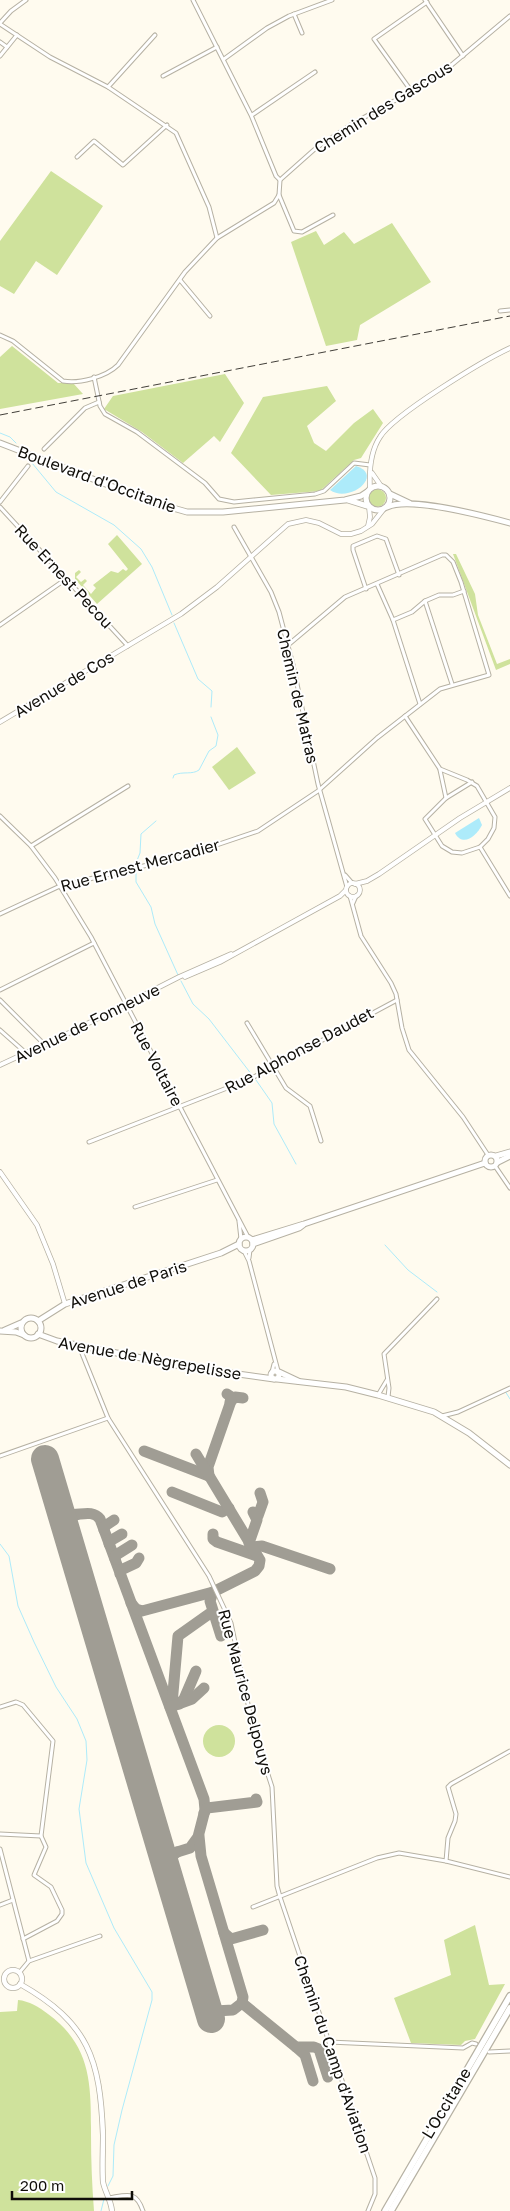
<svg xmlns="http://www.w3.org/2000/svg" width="510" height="2211" font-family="'Golos Text',sans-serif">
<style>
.green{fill:#cfe29c}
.water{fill:#adebfa}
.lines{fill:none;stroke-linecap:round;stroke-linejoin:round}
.stream{stroke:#adebfa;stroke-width:1}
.taxiway{stroke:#a09d94;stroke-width:11}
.runway{stroke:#a09d94;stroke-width:28}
.minor-casing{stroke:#b6b1a3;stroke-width:5}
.tertiary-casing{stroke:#b6b1a3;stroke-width:5.5}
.secondary-casing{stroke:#b6b1a3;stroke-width:6}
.primary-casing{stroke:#b6b1a3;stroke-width:7}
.motorway-casing{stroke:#b6b1a3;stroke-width:8}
.minor{stroke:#fff;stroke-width:3}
.tertiary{stroke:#fff;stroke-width:4}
.secondary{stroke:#fff;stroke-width:4.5}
.primary{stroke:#fff;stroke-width:5}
.motorway{stroke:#fff;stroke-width:5.5}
.rail{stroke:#423f39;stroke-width:1;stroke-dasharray:8 4;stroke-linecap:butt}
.labels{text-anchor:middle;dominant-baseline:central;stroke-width:4;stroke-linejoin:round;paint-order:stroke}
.street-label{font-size:16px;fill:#100e09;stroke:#fff}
</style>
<rect width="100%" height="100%" fill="#fffbef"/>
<g class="green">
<polygon points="51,171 103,206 57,275 36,261 14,294 0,286 0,241"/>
<polygon points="392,223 431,282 360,325 357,340 326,346 291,242 316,231 324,245 344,232 354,244"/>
<polygon points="12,346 58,383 73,383 83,394 0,409 0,357"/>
<polygon points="225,374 244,403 220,442 214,436 183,463 142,432 104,409 113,396"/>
<polygon points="327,386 336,401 307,426 314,443 326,451 354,423 373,409 383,423 361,458 354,460 320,491 271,495 231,453 263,397"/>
<circle cx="377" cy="498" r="9"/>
<polygon points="117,535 142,564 97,604 75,579 75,573 79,570 81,572 76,577 81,582 85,579 87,581 83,585 91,594 96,588 93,585 111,571 118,573 123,569 126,571 128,569 108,544"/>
<polygon points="453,554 456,554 475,594 478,615 497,664 510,659 510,664 496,670"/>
<polygon points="237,747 256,773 229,790 212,767"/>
<circle cx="219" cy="1741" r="16"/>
<polygon points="475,1925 489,1985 505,1984 475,2039 465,2041 461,2045 411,2043 394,1998 451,1975 444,1940"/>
<path d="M 18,2000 C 29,2001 39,2007 48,2014 C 92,2046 91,2086 91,2134 C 91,2160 92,2186 94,2211 L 0,2211 L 0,2012 L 17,2011 Z"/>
</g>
<g class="water">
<path d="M 356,466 C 385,475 349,504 330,490 Z"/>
<path d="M 479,818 L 482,825 C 477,835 463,848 455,833 Z"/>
</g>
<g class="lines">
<g class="stream">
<polyline points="0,433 10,437 16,443"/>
<polyline points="32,463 56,492 114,525 141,549 152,567 172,615"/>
<polyline points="174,623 198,679 212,691 211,707"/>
<path d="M 173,778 L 174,775 C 183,771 192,775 199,770 L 209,751 L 216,746 L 218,735 L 211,717"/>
<polyline points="136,863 140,853 141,834 156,821"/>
<polyline points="136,871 136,882 151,907 155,924 178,975"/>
<polyline points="181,981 193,1004 209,1019 252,1075"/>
<polyline points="256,1080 272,1103 274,1124 296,1164"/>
<polyline points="385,1245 408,1270 437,1292"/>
<polyline points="505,1391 510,1399"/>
<polyline points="0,1544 9,1556 18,1606 34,1642 56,1687 77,1719 86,1741 87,1760 79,1809 86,1863 114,1928 152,1992 152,2000 122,2110 114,2145 113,2176 108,2186"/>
<polyline points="101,2211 104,2199"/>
</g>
<g class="taxiway">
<polyline points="230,1402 235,1397 243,1398"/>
<polyline points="144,1451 209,1476"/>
<polyline points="209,1476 208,1467 231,1401 230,1396 227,1394"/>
<path d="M 53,1487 C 55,1494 56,1501 60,1507 C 69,1524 89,1505 100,1519 L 204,1799 L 205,1810 L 198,1837 L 190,1848 L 174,1853 L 166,1852 L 161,1847 L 154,1829"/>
<polyline points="172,1492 222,1512 229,1508"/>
<polyline points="258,1516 263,1502 260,1493"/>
<polyline points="104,1530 105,1526 114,1520"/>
<polyline points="213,1534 213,1539 217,1542 257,1556"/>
<polyline points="69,1542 66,1523 70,1517 76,1515"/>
<polyline points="249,1543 257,1520 253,1512"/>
<polyline points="109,1544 110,1541 122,1534"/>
<polyline points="252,1547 262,1546 330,1569"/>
<polyline points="115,1559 116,1555 132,1545"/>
<polyline points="120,1574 121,1570 136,1563 139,1558"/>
<polyline points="213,1592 210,1601 221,1636"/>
<polyline points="131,1603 136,1609 142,1611 213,1592 255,1571 259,1566 260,1560 196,1454"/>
<polyline points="172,1704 178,1636 209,1614"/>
<polyline points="179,1704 184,1699 196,1671"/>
<polyline points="170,1707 192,1699 204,1688"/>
<polyline points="204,1813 207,1808 257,1802 256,1799"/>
<polyline points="199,1836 201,1856 243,1997 242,2003 233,2010 215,2011 208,2004 202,1990"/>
<polyline points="167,1871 169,1858 177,1852"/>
<polyline points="224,1933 231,1939 263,1930"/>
<polyline points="242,2003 296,2047 314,2047 319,2049 328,2077"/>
<polyline points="296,2047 305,2055 313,2081"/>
</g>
<polyline class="runway" points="45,1459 211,2019"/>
<g class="minor-casing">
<g id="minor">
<polyline points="425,0 463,56"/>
<polyline points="294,14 302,33"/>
<polyline points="0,23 11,11 26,0"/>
<polyline points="0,24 50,57 108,87 176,133 209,207 217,238"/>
<polyline points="0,42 7,47"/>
<polyline points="0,56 17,35"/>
<polyline points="224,59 267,28 289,16 332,0"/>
<polyline points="163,76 217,47"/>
<polyline points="108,87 155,35"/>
<polyline points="412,92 374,39 427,2"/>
<polyline points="252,115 315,72"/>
<polyline points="77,157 94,141 123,165 167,125"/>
<polyline points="280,180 316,148 352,124 436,78 510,16"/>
<polyline points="279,195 294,231 302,232 333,215"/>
<polyline points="180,280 210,316"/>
<polyline points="500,311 510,310"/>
<path d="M 0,335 L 13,341 L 63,381 C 79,384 106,377 118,365 L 185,272 L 217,238 L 274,203 L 279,195 L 280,180 L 276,176 L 251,115 L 193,0"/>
<polyline points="94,377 100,406 105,414 137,432 205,483 219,499 234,502 315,494 324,491 354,463 370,465"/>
<polyline points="44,449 85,408 99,402"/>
<polyline points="0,502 28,466"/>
<polyline points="0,507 128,646"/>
<polyline points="234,527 271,592 279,612 293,665 318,784 347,887"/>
<polyline points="377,584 393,620 412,612 425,601 439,595 453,595 464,591"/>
<polyline points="366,589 353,550 353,546 377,536 386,539 399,575"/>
<polyline points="425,601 452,684"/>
<polyline points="393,620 420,704"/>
<polyline points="0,625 66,579"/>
<polyline points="405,716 440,769 467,780 477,786 495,817 494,828 488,839 480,847 462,853 452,852 442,846 425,819 446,798"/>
<polyline points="440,770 446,798 472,782"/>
<polyline points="0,816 31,846 55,878 91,937 248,1237"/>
<polyline points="31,846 128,786"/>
<polyline points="480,847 510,896"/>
<polyline points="345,875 352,883"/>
<polyline points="350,896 361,936 391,983 396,994 402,1028 409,1050 463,1117 488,1155"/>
<polyline points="353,903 356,896"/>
<polyline points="0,914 60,886 181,857 258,831 318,791 377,738 440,689 489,675 461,582 453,562 446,555 442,555 345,597 288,645"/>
<polyline points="0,990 94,943"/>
<polyline points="0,1000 45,1045"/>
<polyline points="247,1023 286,1088 310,1106 321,1141"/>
<polyline points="0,1030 26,1053"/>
<polyline points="89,1142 250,1079 397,1000"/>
<polyline points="495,1166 510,1188"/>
<polyline points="135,1207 217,1180"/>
<polyline points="239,1221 241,1239"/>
<polyline points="244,1251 249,1261 278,1371"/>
<polyline points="249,1258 250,1250"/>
<polyline points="79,1346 108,1418 209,1576 231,1623 253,1728 272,1787 277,1886 280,1897 375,2178 375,2194 368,2211"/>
<polyline points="272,1372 274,1364"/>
<polyline points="378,1395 387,1380"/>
<polyline points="388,1397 389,1388 384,1354 437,1299"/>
<polyline points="442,1416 458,1412 510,1388"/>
<polyline points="0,1456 108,1418"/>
<polyline points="0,1707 16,1702 23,1705 53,1741 41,1836 0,1834"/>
<polyline points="0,1849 29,1961"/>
<polyline points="446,1861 510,1877"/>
<polyline points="0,1905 13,1900"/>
<polyline points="253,1907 377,1858 399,1853 446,1861 448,1838 455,1821 456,1814 448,1787 451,1784 510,1751"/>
<polyline points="23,1939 57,1921 62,1914 62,1910 51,1887 34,1875 46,1847 41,1836"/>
<polyline points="19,1973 29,1961 100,1936"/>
<polyline points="329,2042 463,2048 472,2043 476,2044"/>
<polyline points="489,2052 510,2051"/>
<path d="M 109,2198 C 127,2195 136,2190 143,2211"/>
</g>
</g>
<g class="tertiary-casing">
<g id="tertiary">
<polyline points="372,473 381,486"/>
<path d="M 370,489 C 369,471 370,452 380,437 C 393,415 484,360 510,348"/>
<polyline points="368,526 370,517 369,507"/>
<polyline points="0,722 181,614 217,587 288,524 306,520 319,523 341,534 351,534 361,531 372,524 383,510"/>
<circle cx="353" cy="890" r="7"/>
<polyline points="355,884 367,881 379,874 460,818 510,788"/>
<polyline points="185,977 220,962 340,896 346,890"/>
<polyline points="0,1065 71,1032 179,977 231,954"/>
<polyline points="0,1172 37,1225 53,1264 65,1304"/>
</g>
</g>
<g class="secondary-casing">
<g id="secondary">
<circle cx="13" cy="1979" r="9"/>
<path d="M 20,1984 C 89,2023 100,2059 103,2135 C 103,2151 102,2167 103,2182 C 105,2192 111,2200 112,2211"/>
</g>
</g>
<g class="primary-casing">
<g id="primary">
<polyline points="0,443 152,502 187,512 223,512 345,500 361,496 367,492"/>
<circle cx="378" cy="498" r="12"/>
<polyline points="390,494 409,503"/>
<polyline points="348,500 367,506"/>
<path d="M 387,507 C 410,496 484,516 510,523"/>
<circle cx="491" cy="1161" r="6"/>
<polyline points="496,1156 510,1152"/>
<polyline points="498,1162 510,1156"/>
<circle cx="246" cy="1244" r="7"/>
<polyline points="252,1240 304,1224 485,1163"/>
<polyline points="253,1244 299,1228 303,1225"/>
<circle cx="31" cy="1328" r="10"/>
<polyline points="38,1321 65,1304 221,1253 239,1244"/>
<polyline points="5,1330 21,1323"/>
<polyline points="0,1331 16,1332 24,1335"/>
<polyline points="38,1334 57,1341 181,1366 274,1379"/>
<circle cx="275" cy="1375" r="4"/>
<polyline points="279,1372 298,1381"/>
<polyline points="277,1379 346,1387 378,1395 434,1412 469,1433 510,1465"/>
</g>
</g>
<g class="motorway-casing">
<g id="motorway">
<polyline points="385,2211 510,1996"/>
<polyline points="391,2211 510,2008"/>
</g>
</g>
<use href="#minor" class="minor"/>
<use href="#tertiary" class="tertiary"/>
<use href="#secondary" class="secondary"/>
<use href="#primary" class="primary"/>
<use href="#motorway" class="motorway"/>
<polyline class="rail" points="0,415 510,316"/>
</g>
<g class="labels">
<g class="street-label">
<text transform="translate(383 107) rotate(-32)">Chemin des Gascous</text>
<text transform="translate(97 479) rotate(20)">Boulevard d'Occitanie</text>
<text transform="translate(64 576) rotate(47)">Rue Ernest Pecou</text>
<text transform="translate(64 684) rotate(-31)">Avenue de Cos</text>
<text transform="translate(298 696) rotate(77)">Chemin de Matras</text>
<text transform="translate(140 865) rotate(-15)">Rue Ernest Mercadier</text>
<text transform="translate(87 1023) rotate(-26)">Avenue de Fonneuve</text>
<text transform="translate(299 1050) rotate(-28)">Rue Alphonse Daudet</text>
<text transform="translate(157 1064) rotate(62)">Rue Voltaire</text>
<text transform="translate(128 1284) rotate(-18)">Avenue de Paris</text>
<text transform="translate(150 1358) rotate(10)">Avenue de Nègrepelisse</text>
<text transform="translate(246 1692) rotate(75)">Rue Maurice Delpouys</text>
<text transform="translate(333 2054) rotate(71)">Chemin du Camp d'Aviation</text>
<text transform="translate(446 2103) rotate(-59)">L'Occitane</text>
</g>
</g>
<path d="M12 2191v8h120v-8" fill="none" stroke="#100e09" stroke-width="2.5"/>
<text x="20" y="2191" font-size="15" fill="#100e09" stroke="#ffffff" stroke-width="4" paint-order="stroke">200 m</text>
</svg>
